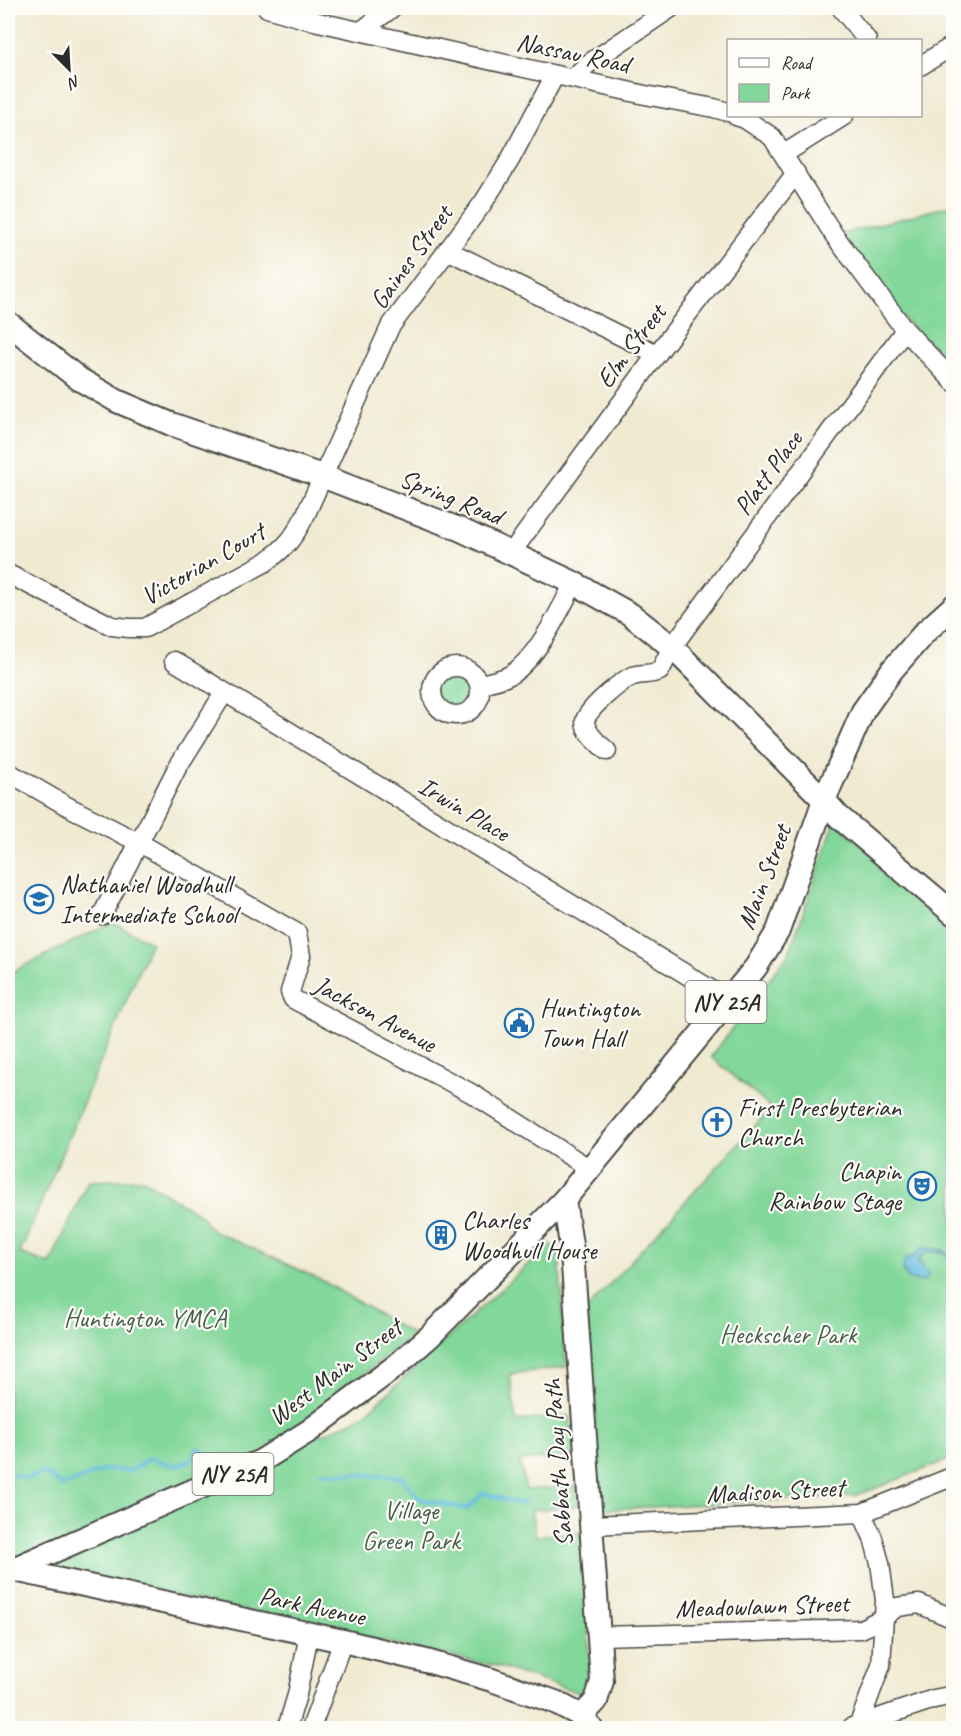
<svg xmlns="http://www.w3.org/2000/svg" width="961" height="1736" font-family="Caveat,sans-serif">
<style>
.green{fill:#82d79a;stroke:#568162;stroke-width:1.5}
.water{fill:#61bcde;stroke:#467484;stroke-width:1.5}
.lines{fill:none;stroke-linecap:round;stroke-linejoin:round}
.stream{stroke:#61bcde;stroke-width:4}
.minor-casing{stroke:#494844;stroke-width:21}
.major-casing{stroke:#494844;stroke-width:26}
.minor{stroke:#fff;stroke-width:18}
.major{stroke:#fff;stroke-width:22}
.labels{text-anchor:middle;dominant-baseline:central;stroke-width:4.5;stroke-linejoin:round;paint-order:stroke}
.shield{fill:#fdfcf7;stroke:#6a6a68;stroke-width:1.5}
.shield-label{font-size:24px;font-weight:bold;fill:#2b2b2b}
.street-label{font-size:26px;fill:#2b2b2b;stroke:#fdfcf7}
.poi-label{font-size:26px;fill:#2b2b2b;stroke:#fdfcf7;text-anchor:start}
.park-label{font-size:26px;fill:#455f4c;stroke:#fdfcf7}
</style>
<rect width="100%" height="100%" fill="#fdfcf7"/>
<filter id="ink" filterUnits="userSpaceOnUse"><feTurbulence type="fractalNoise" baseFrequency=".0167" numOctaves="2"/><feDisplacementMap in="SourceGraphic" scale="12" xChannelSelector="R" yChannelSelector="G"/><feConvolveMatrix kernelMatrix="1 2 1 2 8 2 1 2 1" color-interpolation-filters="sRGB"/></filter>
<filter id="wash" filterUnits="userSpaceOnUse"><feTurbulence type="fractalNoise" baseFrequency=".008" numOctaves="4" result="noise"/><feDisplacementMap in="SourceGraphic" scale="24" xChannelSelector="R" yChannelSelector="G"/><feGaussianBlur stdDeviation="1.35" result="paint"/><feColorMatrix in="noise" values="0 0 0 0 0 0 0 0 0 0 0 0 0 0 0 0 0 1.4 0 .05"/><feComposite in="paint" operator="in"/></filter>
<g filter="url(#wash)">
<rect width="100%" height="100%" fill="#f0ead1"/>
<g class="green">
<polygon points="953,205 953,369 905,320 841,234"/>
<circle cx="456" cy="692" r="21"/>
<polygon points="835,821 953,928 953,1458 855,1496 596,1510 587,1309 771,1108 711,1057 789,953"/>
<polygon points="112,922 151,942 20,1253 50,1264 88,1181 143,1179 200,1215 210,1229 321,1280 414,1335 298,1425 322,1435 364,1415 549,1245 556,1246 559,1252 566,1367 510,1374 516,1421 570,1416 574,1456 520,1461 526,1490 576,1486 578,1506 531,1510 536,1536 582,1532 592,1697 500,1667 8,1559 8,974"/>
</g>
<polygon class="water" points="923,1247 944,1250 953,1258 953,1263 943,1252 925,1252 918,1261 929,1274 925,1282 910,1280 903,1272 905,1258 914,1257"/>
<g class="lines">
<g class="stream">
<polyline points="8,1472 26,1479 44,1473 63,1486 107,1469 131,1471 150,1458 175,1466 190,1461 198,1448 205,1453 210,1465"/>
<polyline points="321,1472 401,1477 420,1499 467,1509 483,1493 516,1503 524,1503"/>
</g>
</g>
</g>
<g filter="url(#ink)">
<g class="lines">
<g class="minor-casing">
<g id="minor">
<polyline points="267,8 305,19 645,95 714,108 728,112"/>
<polyline points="841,8 867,40"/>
<polyline points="361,31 392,8"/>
<polyline points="920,66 954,45"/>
<polyline points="573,78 588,64 671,8"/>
<polyline points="736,116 745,119 772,137 834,235 905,330 954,382"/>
<polyline points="784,154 844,116"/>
<polyline points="447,250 657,354"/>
<polyline points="511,553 657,354 796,173"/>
<path d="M 8,574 L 112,626 L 129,628 L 145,628 L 266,562 C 287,546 293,539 305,516 L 390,327 L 483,203 L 510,160 L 555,75"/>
<polyline points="174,661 728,1000"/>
<circle cx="456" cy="691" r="24"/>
<path d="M 479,684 C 490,682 501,680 510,675 C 537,659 560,610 574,583"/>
<path d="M 607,751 C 599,744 585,733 585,721 C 586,710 622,680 633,676 C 641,673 651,675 660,671 L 672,647 L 905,330"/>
<polyline points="8,772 65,805 138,842 297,933 301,956 290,992 293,999 471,1093 590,1169"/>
<polyline points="102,915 177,768 224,693"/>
<polyline points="592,1525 862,1513 954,1476"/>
<polyline points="599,1636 861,1629 883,1618 897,1607 919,1604 954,1619"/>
<polyline points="859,1724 881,1665 885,1600 880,1563 873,1538 862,1513"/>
<polyline points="852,1727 934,1699 954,1695"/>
<polyline points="287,1728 297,1695 309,1634"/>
<polyline points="311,1728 343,1641"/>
</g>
</g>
<g class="major-casing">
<g id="major">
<polyline points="8,323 79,379 117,401 171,424 322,476 459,529 574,583 630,614 672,647 824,800 839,817 954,914"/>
<polyline points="564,1200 572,1251 602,1681 596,1701 582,1716"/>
<polyline points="10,1569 343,1641 430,1662 492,1680 555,1702 582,1716 591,1728"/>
<polyline points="13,1569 261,1461 309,1431 397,1365 429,1337 564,1200 756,967 778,931 824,800 863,711 892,670 925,632 954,606"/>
</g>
</g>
<use href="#minor" class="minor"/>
<use href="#major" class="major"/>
</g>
</g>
<defs>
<g id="school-ring" transform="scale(1.5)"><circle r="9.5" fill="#fdfcf7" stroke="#1f6fb2" stroke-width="1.5"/><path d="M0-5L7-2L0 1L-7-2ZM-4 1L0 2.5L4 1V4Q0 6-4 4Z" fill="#1f6fb2"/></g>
<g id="civic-ring" transform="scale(1.5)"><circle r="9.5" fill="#fdfcf7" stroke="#1f6fb2" stroke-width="1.5"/><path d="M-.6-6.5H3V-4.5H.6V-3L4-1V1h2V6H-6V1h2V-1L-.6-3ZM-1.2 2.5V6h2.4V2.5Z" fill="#1f6fb2"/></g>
<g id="church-ring" transform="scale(1.5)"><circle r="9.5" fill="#fdfcf7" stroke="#1f6fb2" stroke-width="1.5"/><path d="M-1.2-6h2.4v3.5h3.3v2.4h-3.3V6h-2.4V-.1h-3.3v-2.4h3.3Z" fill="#1f6fb2"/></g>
<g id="theatre-ring" transform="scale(1.5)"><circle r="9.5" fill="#fdfcf7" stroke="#1f6fb2" stroke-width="1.5"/><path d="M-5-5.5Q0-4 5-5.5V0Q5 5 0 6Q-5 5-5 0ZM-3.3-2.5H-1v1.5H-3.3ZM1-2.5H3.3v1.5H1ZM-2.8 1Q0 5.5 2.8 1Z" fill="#1f6fb2"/></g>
<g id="building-ring" transform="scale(1.5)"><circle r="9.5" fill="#fdfcf7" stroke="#1f6fb2" stroke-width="1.5"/><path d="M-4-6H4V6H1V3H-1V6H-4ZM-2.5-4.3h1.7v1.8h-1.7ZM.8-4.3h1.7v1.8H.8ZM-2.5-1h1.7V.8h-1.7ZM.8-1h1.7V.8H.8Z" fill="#1f6fb2"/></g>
</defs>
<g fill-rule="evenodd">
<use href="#school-ring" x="39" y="899"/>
<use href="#civic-ring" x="519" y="1023"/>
<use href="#church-ring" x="717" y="1122"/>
<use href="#theatre-ring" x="922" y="1186"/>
<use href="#building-ring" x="441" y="1235"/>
</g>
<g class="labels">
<g class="shield">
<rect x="685.5" y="981" width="81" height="42" rx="4.5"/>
<rect x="192.5" y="1453" width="81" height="42" rx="4.5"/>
</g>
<g class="shield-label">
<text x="726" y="1002">NY 25A</text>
<text x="233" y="1474">NY 25A</text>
</g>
<g class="street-label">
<text transform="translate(573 53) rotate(12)">Nassau Road</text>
<text transform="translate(411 257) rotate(-54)">Gaines Street</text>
<text transform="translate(631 346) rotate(-53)">Elm Street</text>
<text transform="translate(768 473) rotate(-54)">Platt Place</text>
<text transform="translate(451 497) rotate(22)">Spring Road</text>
<text transform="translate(203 564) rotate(-30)">Victorian Court</text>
<text transform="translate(464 809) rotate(31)">Irwin Place</text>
<text transform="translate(764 877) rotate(-69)">Main Street</text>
<text transform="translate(375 1014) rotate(28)">Jackson Avenue</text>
<text transform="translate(335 1372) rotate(-37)">West Main Street</text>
<text transform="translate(558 1463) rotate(-94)">Sabbath Day Path</text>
<text transform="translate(775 1491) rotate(-3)">Madison Street</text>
<text transform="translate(312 1606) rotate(12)">Park Avenue</text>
<text transform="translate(762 1606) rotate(-2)">Meadowlawn Street</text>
</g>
<g class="poi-label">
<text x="60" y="884">Nathaniel Woodhull<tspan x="60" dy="30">Intermediate School</tspan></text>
<text x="540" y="1008">Huntington<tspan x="540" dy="30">Town Hall</tspan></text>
<text x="738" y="1107">First Presbyterian<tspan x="738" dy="30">Church</tspan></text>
<text x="901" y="1171" text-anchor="end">Chapin<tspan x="901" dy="30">Rainbow Stage</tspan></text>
<text x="462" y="1220">Charles<tspan x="462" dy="30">Woodhull House</tspan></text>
</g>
<g class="park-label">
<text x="145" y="1318">Huntington YMCA</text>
<text x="788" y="1334">Heckscher Park</text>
<text x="411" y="1510">Village<tspan x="411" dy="30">Green Park</tspan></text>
</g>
</g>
<rect width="961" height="1736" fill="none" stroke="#fdfcf7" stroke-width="30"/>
<rect x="727" y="39" width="195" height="78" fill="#fdfcf7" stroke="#a9a8a5" stroke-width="1.5"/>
<rect x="739" y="58" width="30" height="9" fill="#ffffff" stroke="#a9a8a5" stroke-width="1.5"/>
<text x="781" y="69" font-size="18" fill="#2b2b2b">Road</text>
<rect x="739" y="84" width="30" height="18" fill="#82d79a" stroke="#a9a8a5" stroke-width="1.5"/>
<text x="781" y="99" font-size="18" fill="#2b2b2b">Park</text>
<g transform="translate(69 69) rotate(156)" stroke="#fdfcf7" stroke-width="4.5" paint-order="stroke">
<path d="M0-4.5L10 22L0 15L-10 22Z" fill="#2b2b2b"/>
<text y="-9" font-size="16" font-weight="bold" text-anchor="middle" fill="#2b2b2b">N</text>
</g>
</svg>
